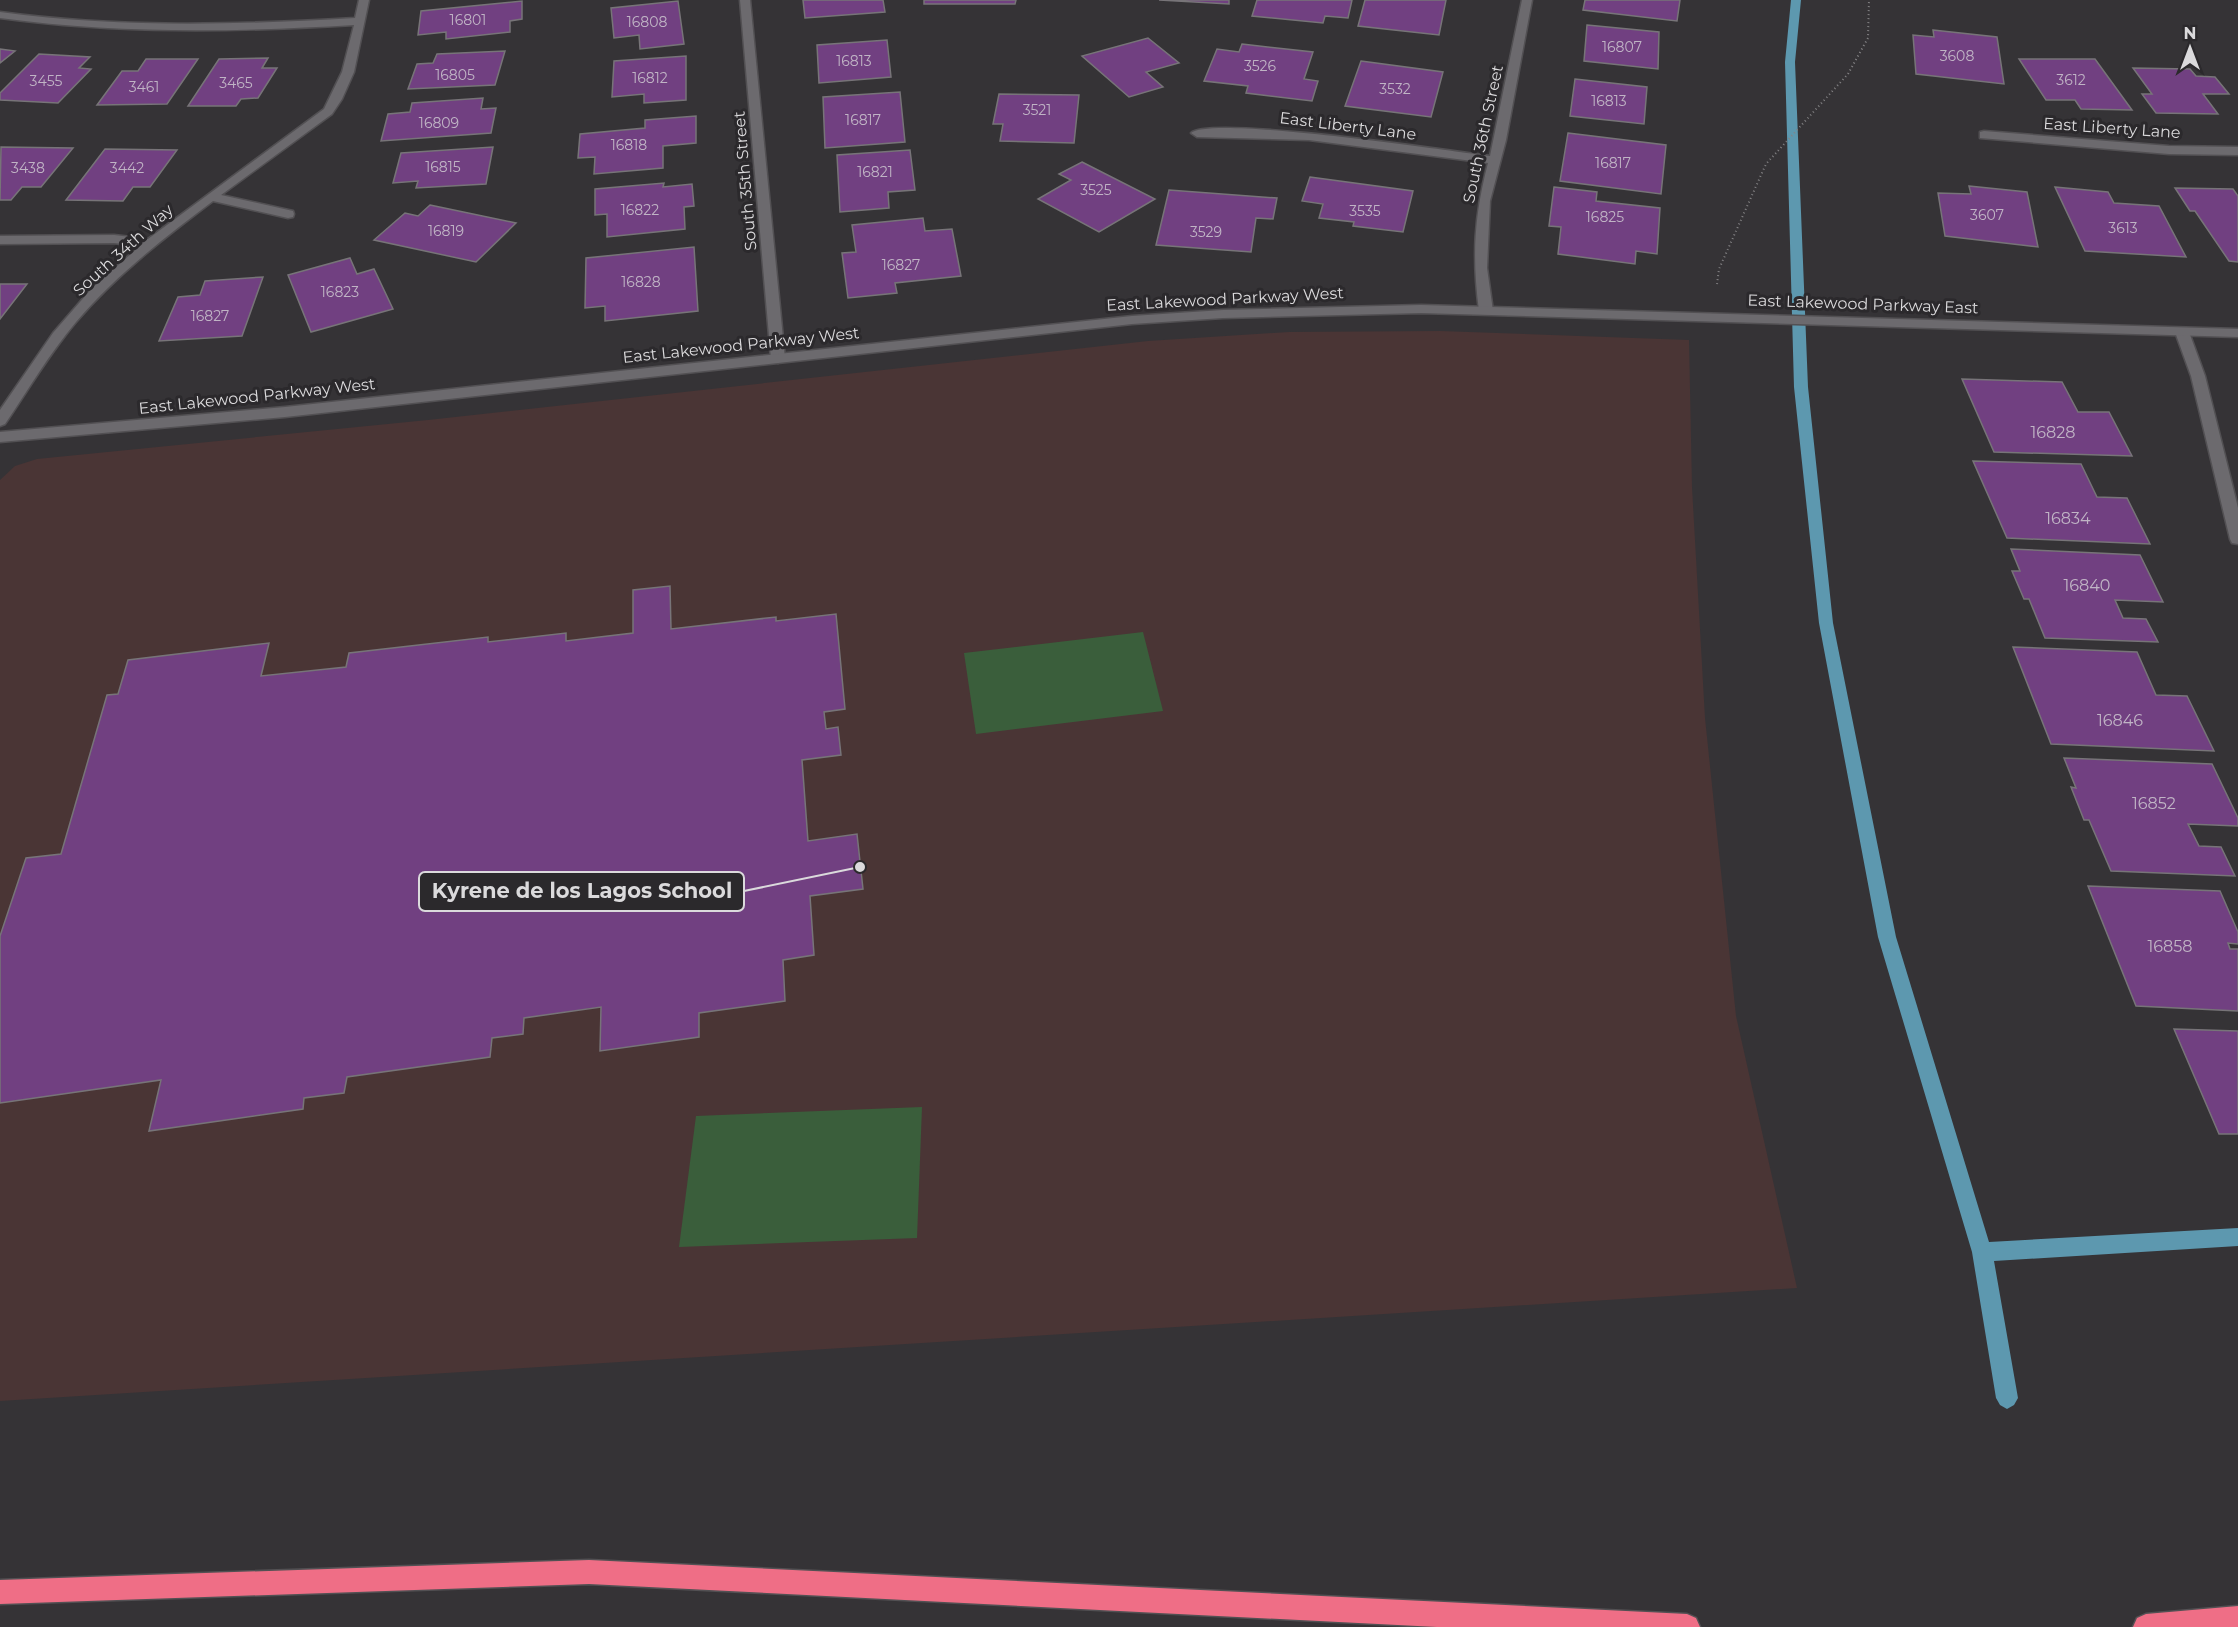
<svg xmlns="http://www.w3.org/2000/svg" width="2238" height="1627" font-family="Montserrat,sans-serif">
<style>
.education{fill:#4a3535}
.green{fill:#3a5e3b}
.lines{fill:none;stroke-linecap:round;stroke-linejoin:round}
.stream{fill:#5d98af;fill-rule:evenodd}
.building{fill:#714081;stroke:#777478;stroke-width:1.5}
.street-casing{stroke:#525053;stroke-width:3}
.secondary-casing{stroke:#525053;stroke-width:3}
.highway-casing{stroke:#525053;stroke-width:3}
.path{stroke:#848385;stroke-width:2;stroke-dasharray:1 3;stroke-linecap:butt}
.street{fill:#6c6a6e;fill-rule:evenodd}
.secondary{fill:#6c6a6e;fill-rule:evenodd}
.highway{fill:#ef6e86;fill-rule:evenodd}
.labels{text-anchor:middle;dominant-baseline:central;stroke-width:6;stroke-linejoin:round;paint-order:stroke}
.far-number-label{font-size:14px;fill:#c0b4c5}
.far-street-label{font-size:16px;fill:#dbdadc;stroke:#2b292c}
.number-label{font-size:16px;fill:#c0b4c5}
.leader{fill:none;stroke:#dbdadc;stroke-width:2}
.callout-dot{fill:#dbdadc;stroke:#2b292c;stroke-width:2}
.callout{fill:#2b292c;stroke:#dbdadc;stroke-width:2}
.callout-label{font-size:21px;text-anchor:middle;font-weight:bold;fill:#dbdadc}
</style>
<rect width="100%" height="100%" fill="#353336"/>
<polygon class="education" points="1440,331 1689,340 1692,487 1705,718 1736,1016 1797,1288 0,1401 0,480 15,466 37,459 428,420 1148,341 1289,332"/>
<g class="green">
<polygon points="1143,632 1163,711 976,734 964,653"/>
<polygon points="922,1107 917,1238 679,1247 696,1116"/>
</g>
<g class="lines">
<polygon class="stream" points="1791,0 1801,0 1795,62 1808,387 1833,623 1896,937 1989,1242 2238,1228 2238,1246 1994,1261 2018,1398 2014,1405 2007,1409 2000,1405 1996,1398 1972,1252 1878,937 1819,623 1794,387 1785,62"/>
</g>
<g class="building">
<polygon points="803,0 883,0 885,12 805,18"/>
<polygon points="924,0 1016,0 1015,4 924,4"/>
<polygon points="1159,0 1229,0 1229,4"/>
<polygon points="1257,0 1352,0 1348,18 1325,16 1323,23 1252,16"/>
<polygon points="1365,0 1446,0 1439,35 1358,26"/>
<polygon points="1585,0 1680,0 1677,21 1583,10"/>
<polygon points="522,1 522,19 510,21 510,32 446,39 446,32 418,35 421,11"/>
<polygon points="678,1 684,44 640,49 639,35 614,38 611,8"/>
<polygon points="1587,25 1659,32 1658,69 1584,61"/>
<polygon points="1933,30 1997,37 2004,84 1916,74 1913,35 1934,37"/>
<polygon points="1148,38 1179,63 1146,72 1163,87 1129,97 1082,56"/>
<polygon points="887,40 891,77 819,83 817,45"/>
<polygon points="1242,44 1313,52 1304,79 1318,81 1312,101 1246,93 1248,86 1204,81 1217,49 1239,52"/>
<polygon points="0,49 15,51 0,63"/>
<polygon points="505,51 495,85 408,89 417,64 433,63 437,54"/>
<polygon points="39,54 90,57 79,68 91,69 58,103 0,100 0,93"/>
<polygon points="686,56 686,100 644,103 644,94 612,97 614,61"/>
<polygon points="268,58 262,68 277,68 258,98 241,99 236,106 188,106 219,59"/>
<polygon points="146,59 198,59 167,104 97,105 122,71 138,71"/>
<polygon points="2019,59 2095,59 2132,110 2081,109 2075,100 2046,100"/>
<polygon points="1361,61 1443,72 1431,117 1345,106"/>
<polygon points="2133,68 2190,69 2196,76 2215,77 2229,94 2203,94 2218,114 2156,113 2142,94 2152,94"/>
<polygon points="1575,79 1647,87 1644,124 1570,116"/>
<polygon points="900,92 905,142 825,148 823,97"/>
<polygon points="999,94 1079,95 1074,143 1000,141 1003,124 993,124"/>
<polygon points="483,98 481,109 496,108 491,133 381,141 388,114 410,112 412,103"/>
<polygon points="696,116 696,143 663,146 663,168 594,174 595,157 578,158 580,134 645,128 645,120"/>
<polygon points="1568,133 1666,145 1661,194 1560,181"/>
<polygon points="1,147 73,148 41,187 22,187 11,200 0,200"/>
<polygon points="493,147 486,184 416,188 418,181 393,183 401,153"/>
<polygon points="105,149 177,150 150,187 133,187 123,201 66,200"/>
<polygon points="910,150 915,190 888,192 889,208 840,212 837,155"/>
<polygon points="1082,162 1155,199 1099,232 1038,199 1071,180 1059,174"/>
<polygon points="1310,177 1413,191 1403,232 1353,226 1354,222 1319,218 1323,204 1302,201"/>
<polygon points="664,183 663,187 692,184 694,206 684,207 685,229 607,237 607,214 595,215 595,189"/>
<polygon points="1969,186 2027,192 2038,247 1945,236 1938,193 1971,194"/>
<polygon points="1554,187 1597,192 1596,201 1660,208 1657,254 1636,251 1635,264 1558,254 1561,227 1549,226"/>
<polygon points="2055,187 2108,192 2114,203 2159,206 2186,257 2085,251"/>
<polygon points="2175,188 2233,189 2238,196 2238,262 2229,261 2195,211 2190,211"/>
<polygon points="1169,190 1277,198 1273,219 1256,218 1251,252 1156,245"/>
<polygon points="430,205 516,223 476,262 374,240 405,213 418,216"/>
<polygon points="923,218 925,231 952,229 961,276 895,283 897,293 848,298 842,253 856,252 852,225"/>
<polygon points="694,247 698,311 605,321 605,306 585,308 586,258"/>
<polygon points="350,258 357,274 374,269 393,309 311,332 288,275"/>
<polygon points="263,277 242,336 159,341 178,297 200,295 205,281"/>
<polygon points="0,284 27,284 0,319"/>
<polygon points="1962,379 2062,382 2078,412 2109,412 2132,456 1994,452"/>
<polygon points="1973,461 2081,464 2097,497 2127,498 2150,544 2007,538"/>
<polygon points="2011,549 2140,555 2163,602 2115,600 2123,618 2146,619 2158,642 2045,638 2029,599 2024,599 2012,571 2020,571"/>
<polygon points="670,586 671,629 776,617 776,621 836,614 845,709 824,712 826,729 838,727 841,755 802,760 808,841 857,834 863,889 810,896 814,955 783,960 785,1001 699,1013 699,1037 600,1051 601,1007 524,1018 523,1034 492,1038 490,1057 347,1077 344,1093 304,1098 303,1109 149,1131 161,1080 0,1103 0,936 26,858 61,854 107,695 118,694 128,660 269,643 261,676 346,667 349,653 488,637 488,642 566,633 566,641 633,633 633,590"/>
<polygon points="2013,647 2137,652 2156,695 2187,696 2214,751 2051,744"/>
<polygon points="2064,758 2212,764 2238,818 2238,826 2188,824 2199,846 2221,847 2235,876 2111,871 2089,820 2084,820 2071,787 2076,788"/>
<polygon points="2088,886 2220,891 2238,932 2238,944 2228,943 2230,949 2238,949 2238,1011 2136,1006"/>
<polygon points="2174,1029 2238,1031 2238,1134 2219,1134"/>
</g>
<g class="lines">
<g class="street-casing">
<g id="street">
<path d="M 359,0 L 369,0 L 354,72 L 342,99 L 332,114 L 221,195 L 293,211 L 294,214 L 293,217 L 288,218 L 213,201 C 164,238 116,275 76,322 C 49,354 28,390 5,424 L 0,426 L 0,410 L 53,333 L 93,287 L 140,246 L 114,243 L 0,244 L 0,236 L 114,235 L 148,239 L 324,109 L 342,72 L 354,25 C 235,32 118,34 0,18 L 0,12 C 119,28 236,25 355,18 Z"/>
<polygon points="740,0 750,0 785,359 778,363 771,359"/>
<path d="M 1522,0 L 1532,0 L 1506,140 L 1490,201 L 1487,268 L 1493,311 L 1491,314 L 1481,314 L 1479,311 C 1472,256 1474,217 1488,163 L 1309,140 L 1197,137 L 1191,133 C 1211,115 1450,151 1490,156 Z"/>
<polygon points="1984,131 2169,146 2238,147 2238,155 2169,154 1980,138 1980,132"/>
<polygon points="2182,328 2189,332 2205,376 2238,508 2238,544 2232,543 2230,539 2191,376 2175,332"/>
</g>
</g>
<g class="secondary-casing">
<polygon id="secondary" points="1421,305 2238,329 2238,337 1421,313 1223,318 1132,324 285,417 0,442 0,432 285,407 1132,316 1223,310"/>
</g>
<g class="highway-casing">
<g id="highway">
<polygon points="589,1560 1687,1614 1696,1618 1700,1627 1437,1627 589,1584 0,1604 0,1580"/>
<polygon points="2238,1606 2238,1627 2133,1627 2137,1618 2146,1614"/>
</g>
</g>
<polyline class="path" points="1717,284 1719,269 1766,164 1848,74 1868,38 1869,0"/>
<use href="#street" class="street"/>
<use href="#secondary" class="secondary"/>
<use href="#highway" class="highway"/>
</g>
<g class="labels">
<g class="far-number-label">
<text x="468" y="20">16801</text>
<text x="647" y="22">16808</text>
<text x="1622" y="47">16807</text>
<text x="1957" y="56">3608</text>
<text x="854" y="61">16813</text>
<text x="1260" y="66">3526</text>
<text x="455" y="75">16805</text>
<text x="650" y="78">16812</text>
<text x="2071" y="80">3612</text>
<text x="46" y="81">3455</text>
<text x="236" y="83">3465</text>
<text x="144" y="87">3461</text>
<text x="1395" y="89">3532</text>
<text x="1609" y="101">16813</text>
<text x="1037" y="110">3521</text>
<text x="863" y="120">16817</text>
<text x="439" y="123">16809</text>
<text x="629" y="145">16818</text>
<text x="1613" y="163">16817</text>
<text x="443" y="167">16815</text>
<text x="28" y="168">3438</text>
<text x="127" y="168">3442</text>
<text x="875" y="172">16821</text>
<text x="1096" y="190">3525</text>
<text x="640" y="210">16822</text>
<text x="1365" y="211">3535</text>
<text x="1987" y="215">3607</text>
<text x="1605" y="217">16825</text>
<text x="2123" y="228">3613</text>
<text x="446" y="231">16819</text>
<text x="1206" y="232">3529</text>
<text x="901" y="265">16827</text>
<text x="641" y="282">16828</text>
<text x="340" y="292">16823</text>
<text x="210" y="316">16827</text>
</g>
<g class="far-street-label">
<text transform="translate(1348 126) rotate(7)">East Liberty Lane</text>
<text transform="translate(2112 128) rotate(4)">East Liberty Lane</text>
<text transform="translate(1483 134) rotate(-78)">South 36th Street</text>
<text transform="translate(745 181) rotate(-95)">South 35th Street</text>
<text transform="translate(123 250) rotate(-42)">South 34th Way</text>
<text transform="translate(1225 299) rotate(-3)">East Lakewood Parkway West</text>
<text transform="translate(1863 304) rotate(2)">East Lakewood Parkway East</text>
<text transform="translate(741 345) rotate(-6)">East Lakewood Parkway West</text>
<text transform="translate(257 396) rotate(-6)">East Lakewood Parkway West</text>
</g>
<g class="number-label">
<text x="2053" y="432">16828</text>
<text x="2068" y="518">16834</text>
<text x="2087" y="585">16840</text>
<text x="2120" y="720">16846</text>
<text x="2154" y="803">16852</text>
<text x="2170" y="946">16858</text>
</g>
</g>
<path class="leader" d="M860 867L744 891"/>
<circle class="callout-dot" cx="860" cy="867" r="6"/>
<rect class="callout" x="419" y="872" width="325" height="39" rx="6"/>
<g class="callout-label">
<text x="582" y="898">Kyrene de los Lagos School</text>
</g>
<g transform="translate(2190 48)" stroke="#2b292c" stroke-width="4.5" paint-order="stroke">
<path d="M0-4.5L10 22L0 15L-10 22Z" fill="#dbdadc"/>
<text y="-9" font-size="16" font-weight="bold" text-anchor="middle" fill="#dbdadc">N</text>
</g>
</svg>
